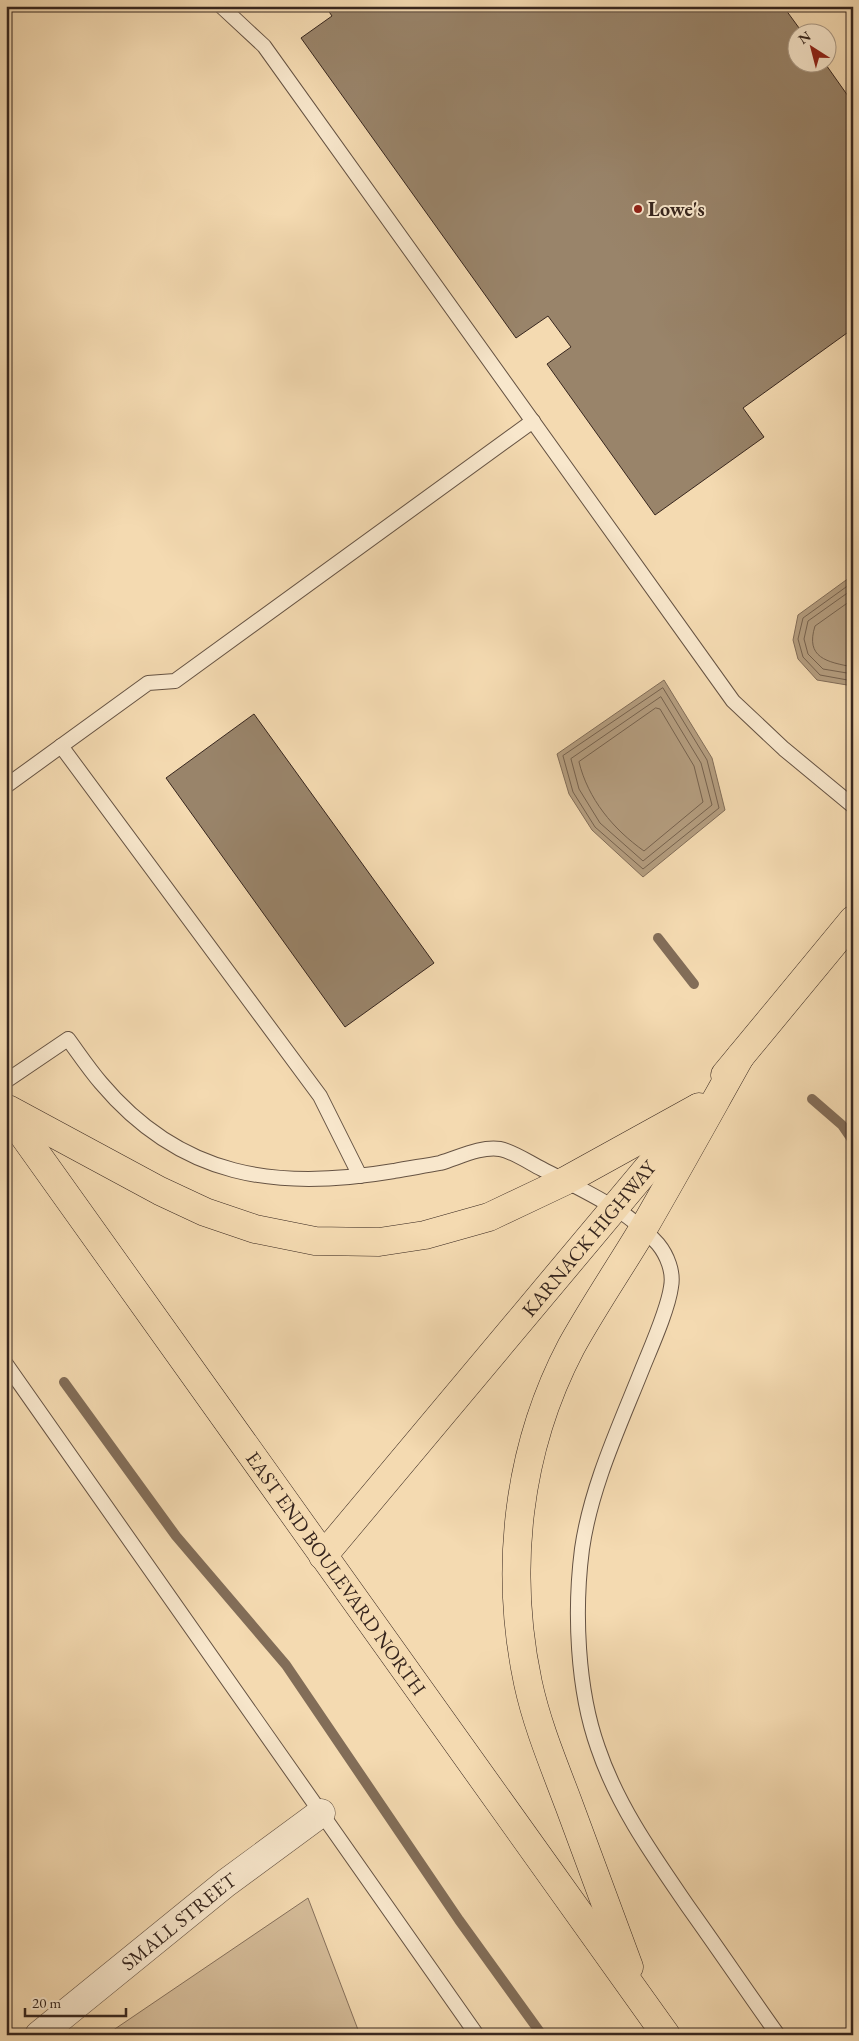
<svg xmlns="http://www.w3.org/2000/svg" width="859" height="2041" font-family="'EB Garamond',serif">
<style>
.green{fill:#d4bb98;stroke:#86705b}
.water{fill:#b49d7f;stroke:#826d58}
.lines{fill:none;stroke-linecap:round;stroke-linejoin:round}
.shore{stroke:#76624e;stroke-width:1}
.stream{stroke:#826d58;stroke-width:10}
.building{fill:#99846a;stroke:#37261e}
.lane-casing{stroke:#665343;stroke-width:16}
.street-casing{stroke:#665343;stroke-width:29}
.primary-casing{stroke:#37261e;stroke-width:29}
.highway-casing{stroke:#37261e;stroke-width:29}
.lane{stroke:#f8e7cc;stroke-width:14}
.street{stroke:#f8e7cc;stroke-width:28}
.primary{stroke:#f4dab1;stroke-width:28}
.highway{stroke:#f4dab1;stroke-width:28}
.poi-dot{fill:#8f2418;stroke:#f8e7cc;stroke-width:2}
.labels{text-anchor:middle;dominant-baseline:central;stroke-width:4;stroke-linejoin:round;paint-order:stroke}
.poi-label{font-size:20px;font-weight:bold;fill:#37261e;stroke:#f8e7cc;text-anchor:start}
.street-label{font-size:20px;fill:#37261e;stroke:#f8e7cc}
</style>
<rect width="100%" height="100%" fill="#f4dab1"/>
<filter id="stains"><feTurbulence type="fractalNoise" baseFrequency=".004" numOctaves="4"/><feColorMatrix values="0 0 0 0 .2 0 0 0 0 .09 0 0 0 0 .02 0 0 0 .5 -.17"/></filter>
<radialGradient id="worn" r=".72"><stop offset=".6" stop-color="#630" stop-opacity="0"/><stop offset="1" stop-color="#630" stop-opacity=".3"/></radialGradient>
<polygon class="green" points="308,1898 360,2035 106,2035"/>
<g class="water">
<polygon points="853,575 853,686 817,680 798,659 793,640 798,615"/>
<polygon points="664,680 712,758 725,810 643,877 592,830 569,794 557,754"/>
</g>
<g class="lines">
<g class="shore">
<polyline points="853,582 803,618 798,639 803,657 820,675 853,681"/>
<polyline points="853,589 808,621 804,639 808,654 823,669 853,674"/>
<path d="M 853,599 L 815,626 C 805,658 827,662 853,667"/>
<polygon points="663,688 707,760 719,808 643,869 595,827 573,792 563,756"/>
<polygon points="661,697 701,763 712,805 643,861 600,823 579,789 571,759"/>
<path d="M 656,708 L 660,709 L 694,766 L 703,802 L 644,851 C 613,829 588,799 579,762 Z"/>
</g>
<g class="stream">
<polyline points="658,938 694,984"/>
<polyline points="812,1099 842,1125 853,1141"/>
<polyline points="64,1382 176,1536 286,1665 459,1920 542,2035"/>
</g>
</g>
<g class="building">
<polygon points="325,6 783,6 802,32 796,32 796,62 824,62 853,103 853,341 847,333 743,408 764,437 655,515 547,364 571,347 548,316 516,338 301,38 332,16"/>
<polygon points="254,714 434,963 345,1027 166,778"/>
</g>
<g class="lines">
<g class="lane-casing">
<g id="lane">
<polyline points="221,6 264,46 733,701 784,749 853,806"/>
<polyline points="61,746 320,1096 360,1176"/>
<polyline points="6,786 148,683 175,681 533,421"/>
<path d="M 6,1081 L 68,1039 C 79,1054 89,1069 101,1083 C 181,1178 277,1191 394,1171 C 409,1168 425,1166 440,1163 C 458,1158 480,1146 500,1149 C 512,1151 530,1163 542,1169 C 580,1189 629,1210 658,1244 C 667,1255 674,1272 671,1287 C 668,1309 652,1345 643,1367 C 620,1425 591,1486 582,1549 C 574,1611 577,1689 598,1748 C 618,1807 654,1857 689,1908 C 719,1950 748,1993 778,2035"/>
<polyline points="6,1364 477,2035"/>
</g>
</g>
<g class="street-casing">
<g id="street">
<path id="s1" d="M 39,2035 L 226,1883 L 321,1813"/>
</g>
</g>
<g class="primary-casing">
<g id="primary">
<polyline points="725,1075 853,920"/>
<path id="s2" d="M 323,1556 L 698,1108"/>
</g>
</g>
<g class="highway-casing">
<g id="highway">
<polyline points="8,1109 160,1191 205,1212 255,1229 315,1241 379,1242 425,1235 489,1217 565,1181 699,1107"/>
<path id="s3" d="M 6,1111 L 666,2035"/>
<path d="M 629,1967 C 609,1913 589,1859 569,1805 C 554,1765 537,1725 528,1683 C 504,1570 517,1450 571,1347 C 593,1307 619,1269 643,1229 C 676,1172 708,1114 740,1057"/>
</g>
</g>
<use href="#lane" class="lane"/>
<use href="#street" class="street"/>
<use href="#primary" class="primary"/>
<use href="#highway" class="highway"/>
</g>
<circle class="poi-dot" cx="638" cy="209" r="5"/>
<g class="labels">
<g class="poi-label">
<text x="648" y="209">Lowe's</text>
</g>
<g class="street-label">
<text stroke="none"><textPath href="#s2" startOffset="414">KARNACK HIGHWAY</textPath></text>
<text stroke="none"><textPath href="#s3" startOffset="568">EAST END BOULEVARD NORTH</textPath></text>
<text stroke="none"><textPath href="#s1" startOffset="180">SMALL STREET</textPath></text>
</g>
</g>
<rect width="859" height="2041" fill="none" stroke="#f4dab1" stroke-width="25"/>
<rect x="8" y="8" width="844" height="2026" fill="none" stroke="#37261e" stroke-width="2.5"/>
<rect x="12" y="12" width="834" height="2016" fill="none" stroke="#37261e"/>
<g transform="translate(812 48) rotate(324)"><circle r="24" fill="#f8e7cc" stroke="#ab9a86"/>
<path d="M0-4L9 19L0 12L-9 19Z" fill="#8f2418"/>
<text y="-8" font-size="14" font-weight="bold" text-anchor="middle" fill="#37261e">N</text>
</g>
<path d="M25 2008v8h101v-8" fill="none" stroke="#37261e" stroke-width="2.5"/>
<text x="32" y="2008" font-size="15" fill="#37261e" stroke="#f8e7cc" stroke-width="4" paint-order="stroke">20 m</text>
<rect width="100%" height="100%" filter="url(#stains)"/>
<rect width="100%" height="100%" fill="url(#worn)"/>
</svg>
